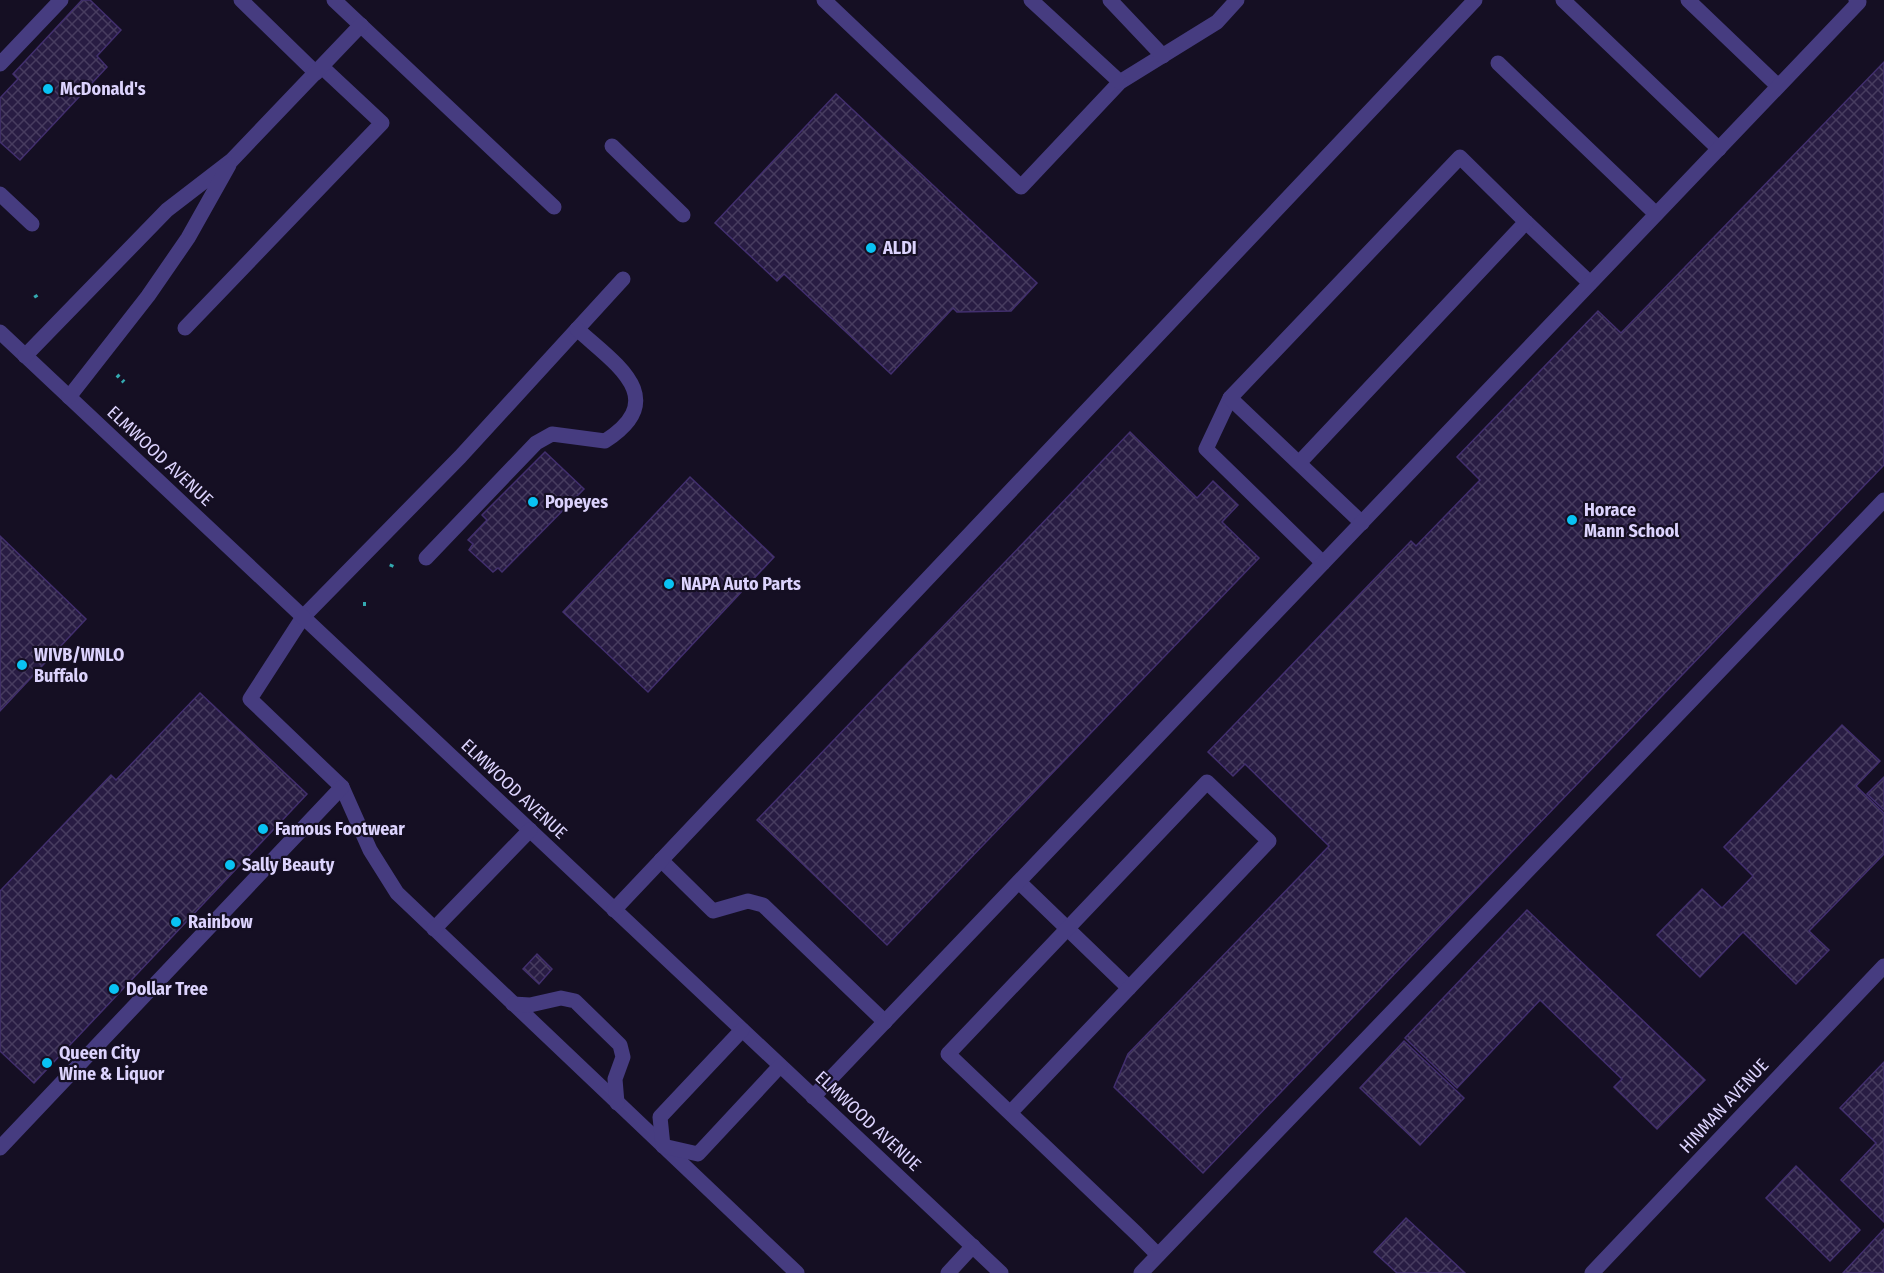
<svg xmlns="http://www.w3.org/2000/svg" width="1884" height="1273" font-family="'Fira Sans Condensed',sans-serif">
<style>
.building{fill:url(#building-cross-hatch);stroke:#422f6e;stroke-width:1.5}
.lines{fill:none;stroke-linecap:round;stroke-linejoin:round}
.path{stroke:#34aab1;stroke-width:4;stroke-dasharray:3 4.5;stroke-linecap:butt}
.minor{stroke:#463c80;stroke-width:15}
.poi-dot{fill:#09c2f3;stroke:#150f23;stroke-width:2}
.labels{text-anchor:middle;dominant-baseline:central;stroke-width:4.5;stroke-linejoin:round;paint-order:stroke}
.poi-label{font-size:18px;font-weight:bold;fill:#dcd3fd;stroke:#150f23;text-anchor:start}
.street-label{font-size:18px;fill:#dcd3fd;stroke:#150f23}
</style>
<defs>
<pattern id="building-cross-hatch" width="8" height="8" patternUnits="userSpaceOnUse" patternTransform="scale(1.5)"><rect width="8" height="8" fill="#281c43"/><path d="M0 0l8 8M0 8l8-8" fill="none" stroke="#473c5f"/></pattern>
</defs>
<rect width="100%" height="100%" fill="#150f23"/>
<g class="building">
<polygon points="82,0 90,0 121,30 97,56 107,67 20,160 0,142 0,98 18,79 13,74"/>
<polygon points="1884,62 1884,465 1203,1173 1114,1087 1128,1054 1329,846 1245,764 1233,776 1208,752 1411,541 1416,546 1480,480 1457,457 1598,311 1621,333"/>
<polygon points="836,94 1037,283 1011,311 957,312 953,308 891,374 784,274 777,281 715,223"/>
<polygon points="1130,432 1197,498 1213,481 1238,505 1222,522 1259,558 887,945 757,820"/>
<polygon points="545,452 584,489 502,572 498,568 493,572 469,550 473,544 468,540 487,520 482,515"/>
<polygon points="690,477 774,557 648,692 563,612"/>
<polygon points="0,536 86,619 0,711"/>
<polygon points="200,693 307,794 34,1083 0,1051 0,891 111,775 116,780"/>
<polygon points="1842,725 1880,761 1856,786 1884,813 1884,854 1809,931 1829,950 1796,984 1743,932 1700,977 1657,935 1702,889 1722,908 1753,876 1724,847"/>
<polygon points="1884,777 1884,810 1867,794"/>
<polygon points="1527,910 1705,1080 1657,1129 1614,1087 1622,1079 1540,1000 1457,1088 1405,1038"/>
<polygon points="537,954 552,969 539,984 523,969"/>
<polygon points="1404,1041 1464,1098 1420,1145 1360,1088"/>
<polygon points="1884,1062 1884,1222 1841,1180 1876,1143 1840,1108"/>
<polygon points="1796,1166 1860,1230 1830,1261 1766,1198"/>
<polygon points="1406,1218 1465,1273 1397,1273 1374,1252"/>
<polygon points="1884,1229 1884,1273 1843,1273"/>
</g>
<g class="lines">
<g class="path">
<polyline points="35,295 39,301"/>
<polyline points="117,375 124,382"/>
<polyline points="391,567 393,562"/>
<polyline points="363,604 368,604"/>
</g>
<g class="minor">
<polyline points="241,0 316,73"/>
<polyline points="334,0 554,207"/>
<polyline points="824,0 1021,187 1120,82 1217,22 1237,0"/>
<polyline points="1031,0 1120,82"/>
<polyline points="1110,0 1163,56"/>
<polyline points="1563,0 1719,149"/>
<polyline points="1688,0 1778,86"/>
<polyline points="1498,63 1656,214"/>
<polyline points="0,64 61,0"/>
<polyline points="612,146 683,215"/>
<polyline points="0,194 32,224"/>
<polyline points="1526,222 1590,283"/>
<polyline points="623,279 460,457 303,617 250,699 342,787 370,850 397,893 797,1273"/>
<polyline points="185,328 382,123 322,67"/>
<polyline points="0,332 1001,1273"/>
<polyline points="25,356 167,210 232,160 361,25"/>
<polyline points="69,397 148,296 188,238 229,165"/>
<polyline points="1230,398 1206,449 1323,563"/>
<polyline points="1299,463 1526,222 1460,157 1230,398 1362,523"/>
<path d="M 426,558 L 536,443 L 552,434 L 605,441 C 672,398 614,363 577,329"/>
<polyline points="661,860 713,911 748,901 763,905 885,1022"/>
<polyline points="1019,882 1129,988"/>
<polyline points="614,910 1475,0"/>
<polyline points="434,929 530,830"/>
<polyline points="513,1004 530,1005 561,998 575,1001 620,1045 623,1057 615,1079 617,1103"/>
<polyline points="742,1030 660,1117 663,1146 698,1154 780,1066"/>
<polyline points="813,1097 1859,2 1856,0"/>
<polyline points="1010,1113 1269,841 1207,782 948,1054 1137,1234 1158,1255"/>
<polyline points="0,1148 342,787"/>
<polyline points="948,1273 973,1246"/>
<polyline points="1141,1273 1884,500"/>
<polyline points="1592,1273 1884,966"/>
</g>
</g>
<g class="poi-dot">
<circle cx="48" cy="89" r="6"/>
<circle cx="871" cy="248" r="6"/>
<circle cx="533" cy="502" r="6"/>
<circle cx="1572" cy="520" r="6"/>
<circle cx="669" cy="584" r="6"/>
<circle cx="22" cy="665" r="6"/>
<circle cx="263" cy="829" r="6"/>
<circle cx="230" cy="865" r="6"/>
<circle cx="176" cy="922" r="6"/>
<circle cx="114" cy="989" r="6"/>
<circle cx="47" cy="1063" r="6"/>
</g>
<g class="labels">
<g class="poi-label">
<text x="60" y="89">McDonald's</text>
<text x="883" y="248">ALDI</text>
<text x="545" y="502">Popeyes</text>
<text x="1584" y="510">Horace<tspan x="1584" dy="21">Mann School</tspan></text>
<text x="681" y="584">NAPA Auto Parts</text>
<text x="34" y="655">WIVB/WNLO<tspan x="34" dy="21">Buffalo</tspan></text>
<text x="275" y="829">Famous Footwear</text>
<text x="242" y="865">Sally Beauty</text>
<text x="188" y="922">Rainbow</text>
<text x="126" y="989">Dollar Tree</text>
<text x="59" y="1053">Queen City<tspan x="59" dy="21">Wine &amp; Liquor</tspan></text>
</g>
<g class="street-label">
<text transform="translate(160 456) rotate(43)">ELMWOOD AVENUE</text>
<text transform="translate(514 789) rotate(43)">ELMWOOD AVENUE</text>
<text transform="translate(1724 1106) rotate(-47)">HINMAN AVENUE</text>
<text transform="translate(868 1121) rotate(43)">ELMWOOD AVENUE</text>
</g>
</g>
</svg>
